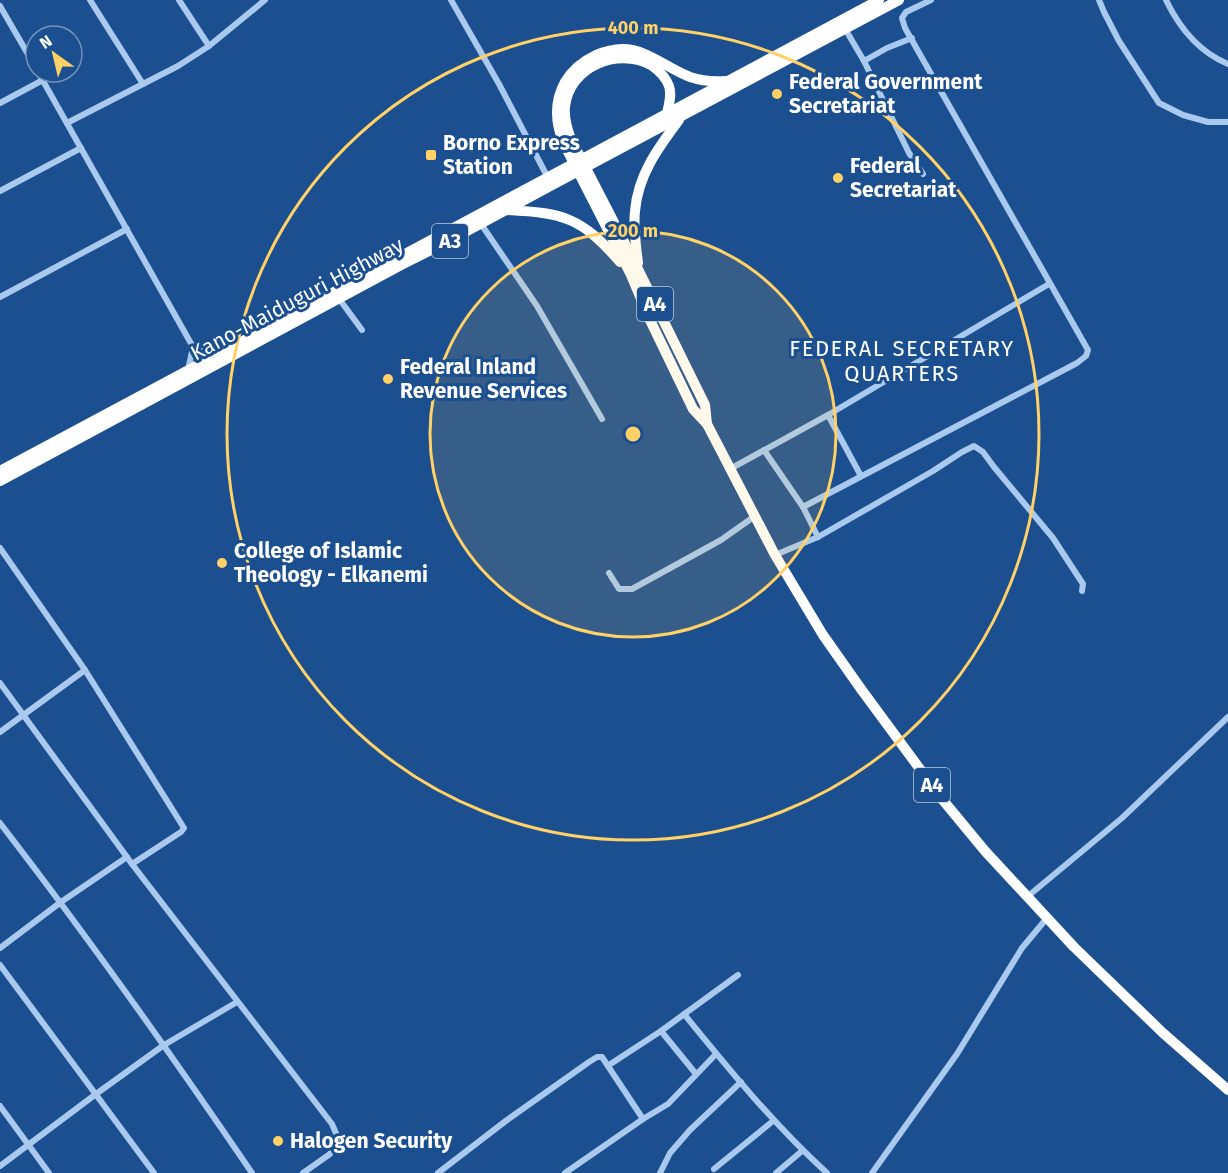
<svg xmlns="http://www.w3.org/2000/svg" width="1228" height="1173" font-family="'Fira Sans',sans-serif">
<style>
.lines{fill:none;stroke-linecap:round;stroke-linejoin:round}
.street{stroke:#a9c9ee;stroke-width:6}
.highway{stroke:#fff;stroke-width:10}
.ring{fill:none;stroke:#ffd166;stroke-width:3}
.poi-dot{fill:#ffd166;stroke:#1b4f8f;stroke-width:2}
.labels{text-anchor:middle;dominant-baseline:central;stroke-width:6;stroke-linejoin:round;paint-order:stroke}
.shield{fill:#1b4f8f;stroke:#bbcadd;stroke-width:1.5}
.shield-label{font-size:20px;font-weight:bold;fill:#fff}
.poi-label{font-size:21px;font-weight:bold;fill:#fff;stroke:#1b4f8f;text-anchor:start}
.street-label{font-size:21px;fill:#fff;stroke:#1b4f8f}
.neighbourhood-label{font-size:22px;letter-spacing:1.5px;fill:#fff;stroke:#1b4f8f}
.centre{fill:#ffd166;stroke:#1b4f8f;stroke-width:3}
.ring-label{font-size:18px;text-anchor:middle;font-weight:bold;fill:#ffd166;stroke:#1b4f8f;stroke-width:6;stroke-linejoin:round;paint-order:stroke}
</style>
<rect width="100%" height="100%" fill="#1b4f8f"/>
<g class="lines">
<g class="street">
<polyline points="90,0 143,84"/>
<polyline points="179,0 209,46"/>
<polyline points="451,0 499,84 548,178"/>
<polyline points="1099,0 1104,12 1119,41 1159,103 1183,115 1208,122 1228,122"/>
<path d="M 1166,0 C 1179,27 1199,52 1228,64"/>
<polyline points="0,6 36,68"/>
<polyline points="844,27 864,61 909,153 923,174"/>
<polyline points="864,61 887,48 912,38"/>
<polyline points="38,72 193,347 214,356"/>
<polyline points="0,103 43,80"/>
<polyline points="67,123 178,66 209,46 265,0"/>
<polyline points="0,191 81,148"/>
<polyline points="481,224 537,306 602,419"/>
<polyline points="0,297 127,229"/>
<polyline points="340,300 362,330"/>
<polyline points="188,370 193,347"/>
<polyline points="828,415 861,476"/>
<polyline points="764,450 803,507 818,537"/>
<polyline points="730,469 828,415 1049,284"/>
<polyline points="803,507 1077,363 1086,356 1088,350 905,28 902,18 906,12 931,0"/>
<polyline points="0,548 85,670 184,828 181,832 132,864"/>
<polyline points="775,555 818,537 933,471 962,452 974,446 983,452 994,467 1053,538 1083,584 1082,591"/>
<polyline points="609,573 619,589 632,589 721,540 755,516"/>
<polyline points="0,683 132,864 332,1124 338,1138 330,1154 303,1173"/>
<polyline points="0,732 85,670"/>
<path d="M 0,823 C 88,937 171,1054 252,1173"/>
<polyline points="1027,897 1122,818 1228,717"/>
<polyline points="0,948 61,902 127,857"/>
<polyline points="0,965 154,1173"/>
<path d="M 684,1014 C 729,1069 774,1125 827,1173"/>
<polyline points="661,1031 696,1074"/>
<polyline points="609,1065 661,1031 738,975"/>
<polyline points="0,1106 49,1173"/>
<polyline points="643,1119 668,1104 716,1054"/>
<polyline points="0,1166 96,1094 164,1045 237,1002"/>
<polyline points="714,1169 773,1121"/>
<polyline points="438,1173 507,1120 589,1062 597,1057 602,1057 643,1119 565,1173"/>
<polyline points="660,1173 670,1153 690,1130 741,1082"/>
<polyline points="776,1173 802,1151"/>
<polyline points="872,1173 957,1054 1022,948 1047,918"/>
</g>
<g class="highway">
<path d="M 726,81 C 714,82 702,81 690,77 C 655,63 637,37 596,55 C 583,61 572,70 565,82 C 554,102 555,123 564,144 L 631,275 L 650,320 L 693,409 L 707,424 L 775,555 L 823,635 L 861,689 L 942,799 L 985,851 L 1074,947 L 1163,1033 L 1228,1090"/>
<path d="M 667,113 C 669,104 672,95 669,86 C 666,77 658,70 651,65 C 617,47 569,67 565,107 C 564,119 567,129 571,139 L 638,269 L 705,405 L 707,424"/>
<path d="M 506,210 C 564,213 581,217 620,262"/>
<path d="M 638,263 C 636,246 633,228 635,211 C 638,175 658,148 679,120"/>
<polyline points="0,471 879,0"/>
<polyline points="0,481 401,265 441,245 552,185 899,0"/>
</g>
</g>
<circle cx="633" cy="434" r="203" fill="#ffd166" fill-opacity=".12"/>
<g class="ring">
<circle cx="633" cy="434" r="203"/>
<circle cx="633" cy="434" r="406"/>
</g>
<g class="poi-dot">
<circle cx="777" cy="94" r="6"/>
<rect x="425" y="149" width="12" height="12" rx="3"/>
<circle cx="838" cy="178" r="6"/>
<circle cx="388" cy="379" r="6"/>
<circle cx="222" cy="563" r="6"/>
<circle cx="278" cy="1141" r="6"/>
</g>
<g class="labels">
<g class="shield">
<rect x="432" y="224" width="36" height="34" rx="4.5"/>
<rect x="637" y="287" width="36" height="34" rx="4.5"/>
<rect x="914" y="768" width="36" height="34" rx="4.5"/>
</g>
<g class="shield-label">
<text x="450" y="241">A3</text>
<text x="655" y="304">A4</text>
<text x="932" y="785">A4</text>
</g>
<g class="poi-label">
<text x="789" y="82">Federal Government<tspan x="789" dy="24">Secretariat</tspan></text>
<text x="443" y="143">Borno Express<tspan x="443" dy="24">Station</tspan></text>
<text x="850" y="166">Federal<tspan x="850" dy="24">Secretariat</tspan></text>
<text x="400" y="367">Federal Inland<tspan x="400" dy="24">Revenue Services</tspan></text>
<text x="234" y="551">College of Islamic<tspan x="234" dy="24">Theology - Elkanemi</tspan></text>
<text x="290" y="1141">Halogen Security</text>
</g>
<g class="street-label">
<text transform="translate(297 299) rotate(-28)">Kano-Maiduguri Highway</text>
</g>
<g class="neighbourhood-label">
<text x="902" y="348">FEDERAL SECRETARY<tspan x="902" dy="25">QUARTERS</tspan></text>
</g>
</g>
<circle cx="633" cy="434" r="9" class="centre"/>
<g class="ring-label">
<text x="633" y="34">400 m</text>
<text x="633" y="237">200 m</text>
</g>
<g transform="translate(54 54) rotate(326)"><circle r="28" fill="#1b4f8f" stroke="#7695bc" stroke-width="1.5"/>
<path d="M0-4.5L10 22L0 15L-10 22Z" fill="#ffd166"/>
<text y="-9" font-size="16" font-weight="bold" text-anchor="middle" fill="#ffffff">N</text>
</g>
</svg>
